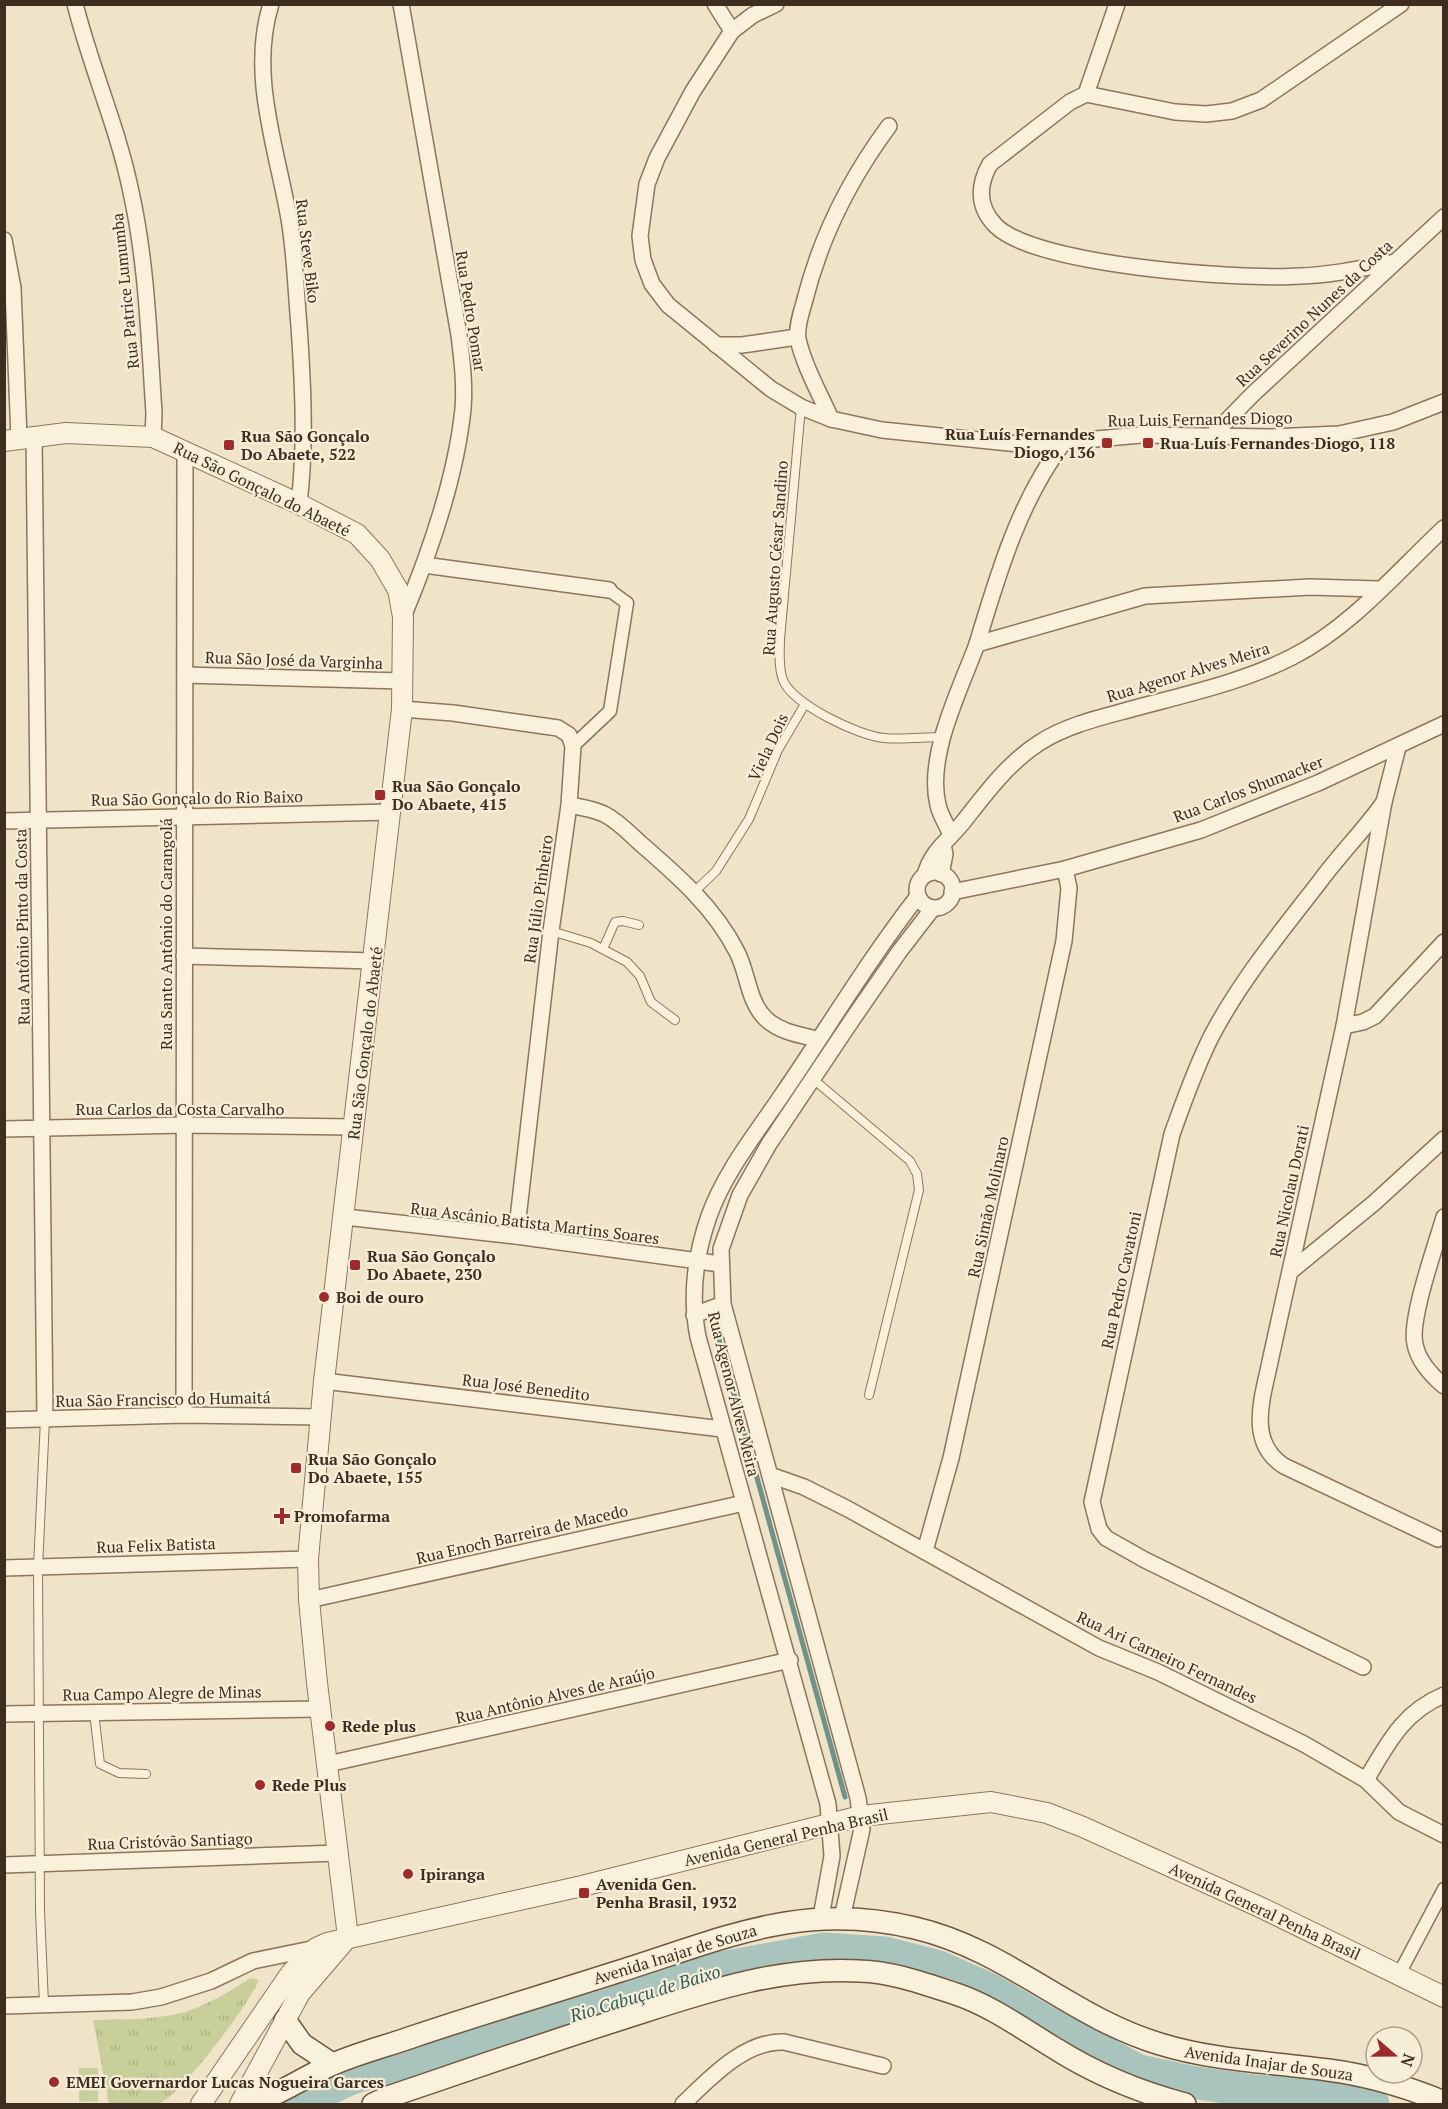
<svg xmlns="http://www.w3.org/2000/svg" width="1448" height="2109" font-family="'PT Serif',serif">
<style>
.grass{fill:url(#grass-tufts)}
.garden{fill:#c9cf9b}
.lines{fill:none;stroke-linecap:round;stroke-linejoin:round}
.stream{stroke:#6f938a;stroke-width:5}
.river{stroke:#a9c4bc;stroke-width:33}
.service-casing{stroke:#8d765c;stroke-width:10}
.pedestrian-casing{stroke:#8d765c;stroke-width:15}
.minor-casing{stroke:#8d765c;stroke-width:18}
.tertiary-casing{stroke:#8d765c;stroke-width:22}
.secondary-casing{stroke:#6f573f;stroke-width:24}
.service{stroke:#faf1dc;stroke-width:8}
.pedestrian{stroke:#faf1dc;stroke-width:12}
.minor{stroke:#faf1dc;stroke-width:15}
.tertiary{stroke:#faf1dc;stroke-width:20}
.secondary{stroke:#faf1dc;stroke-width:21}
.poi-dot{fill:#9e2a2b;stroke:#f7eed8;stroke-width:2}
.labels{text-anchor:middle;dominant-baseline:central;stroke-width:4.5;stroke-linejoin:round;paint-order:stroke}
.street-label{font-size:16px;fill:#3d2e20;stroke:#f7eed8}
.poi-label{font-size:16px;font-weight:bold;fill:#3d2e20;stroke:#f7eed8;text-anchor:start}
.water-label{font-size:18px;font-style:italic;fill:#2f5d5a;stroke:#f7eed8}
</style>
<defs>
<pattern id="grass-tufts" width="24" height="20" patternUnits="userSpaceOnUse" patternTransform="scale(1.5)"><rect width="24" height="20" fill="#c9cf9b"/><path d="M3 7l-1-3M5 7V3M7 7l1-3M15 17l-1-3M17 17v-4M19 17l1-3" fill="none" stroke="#aeb285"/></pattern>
</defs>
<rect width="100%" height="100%" fill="#f0e4c8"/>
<path class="grass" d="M 251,1978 L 259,1980 C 249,2004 183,2093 160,2103 C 147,2109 123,2105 109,2104 L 93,2020 C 122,2019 156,2020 185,2012 C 209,2004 230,1991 251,1978 Z"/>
<polygon class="garden" points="79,2068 98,2068 98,2101 79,2102"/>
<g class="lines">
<polyline class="stream" points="716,1329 845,1797"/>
<polyline class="river" points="296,2104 349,2079 605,2006 705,1971 824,1949 885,1953 939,1967 989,1989 1042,2020 1139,2071 1190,2082 1254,2091 1346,2097 1373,2104"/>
<g class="service-casing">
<g id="service">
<path d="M 801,407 L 780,639 C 780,652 778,667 783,680 C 792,704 859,736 884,738 C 903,740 924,737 944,737"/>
<polyline points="693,893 716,871 749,819 778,750 805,704"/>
<polyline points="551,931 591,943 627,962 640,976 651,1002 675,1020"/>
<polyline points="603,949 615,922 623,921 639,925"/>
<polyline points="813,1079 910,1161 917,1174 919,1190 869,1395"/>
<polyline points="94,1712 100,1764 119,1773 146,1774"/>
<polyline points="44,2004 40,1911 38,1567 45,1419"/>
</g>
</g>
<g class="pedestrian-casing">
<g id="pedestrian">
<polyline points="573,746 610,711 627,603 609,590"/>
<polyline points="1398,1976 1444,1889"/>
</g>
</g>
<g class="minor-casing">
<g id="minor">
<path d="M 75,4 C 91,68 118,128 131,192 C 147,264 149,339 154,413 L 153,437"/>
<path d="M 271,4 C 248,77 279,154 290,225 C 295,258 296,292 299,326 C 303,385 306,444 299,504"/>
<path d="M 401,4 L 459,335 C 462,360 465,384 463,409 C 456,476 429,555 403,617"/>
<polyline points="715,4 732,31"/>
<polyline points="776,4 753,15 732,31 693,91 657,158 647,184 640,236 643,260 652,284 668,305 771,389 801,407 831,419 882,430 1028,445 1141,435 1270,437 1339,434 1393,422 1444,402"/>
<polyline points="1086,94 1117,4"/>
<polyline points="4,240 13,288 19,438"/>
<path d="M 1395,262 C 1364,268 1332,275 1300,276 C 1241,280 1037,266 996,226 C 977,207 978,185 990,164 L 1070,102 L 1086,94 L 1175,112 L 1206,114 L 1232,111 L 1261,100 L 1401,4"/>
<polyline points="716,345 742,345 797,337"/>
<path d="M 831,419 C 820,394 804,366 798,339 C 796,329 801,313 804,303 C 820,238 849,180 889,126"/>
<polyline points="34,435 45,1419"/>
<polyline points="1211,437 1253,394 1444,217"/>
<polyline points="424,565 609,590"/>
<path d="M 977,644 C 998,574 1019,502 1063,443"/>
<polyline points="185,675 402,681"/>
<polyline points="402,709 453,713 558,728 569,735 573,746 569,805 551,931 516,1236"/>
<path d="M 1398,747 L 1384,802 L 1344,1026 L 1271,1357 C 1264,1394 1245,1441 1284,1466 L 1438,1539"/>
<path d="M 569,805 C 581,807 593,809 604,814 C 618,821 629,833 640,843 C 677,875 715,908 737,952 C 748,973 748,1002 766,1019 C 780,1032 800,1035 817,1039"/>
<polyline points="4,821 391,812"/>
<path d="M 951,835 C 947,825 940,815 938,805 C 926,756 960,690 977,644 L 1145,596 L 1310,587 L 1378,589"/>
<circle cx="935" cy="890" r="18"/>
<polyline points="941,874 945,854 943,845"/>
<path d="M 925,875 C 931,851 949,840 964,821 C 986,793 1008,763 1039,743 C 1065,726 1098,718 1128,710 C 1182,695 1241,683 1292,657 C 1350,628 1397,572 1444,528"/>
<polyline points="952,892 1065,869 1201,830 1318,783 1444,724"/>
<polyline points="184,956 374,961"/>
<polyline points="1344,1026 1363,1022 1375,1016 1444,942"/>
<polyline points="4,1129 184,1125 355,1127"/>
<polyline points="345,1217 516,1236 720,1264"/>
<path d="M 1444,1217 C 1436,1245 1409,1320 1415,1344 C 1418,1361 1431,1375 1444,1386"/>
<polyline points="1291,1271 1374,1203 1444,1139"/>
<polyline points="694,1315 723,1304"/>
<polyline points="324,1381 722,1429"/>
<polyline points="184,1415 185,452"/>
<polyline points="4,1420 184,1415 321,1417"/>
<polyline points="770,1475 804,1487 848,1509 1099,1648 1158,1672 1304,1744 1366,1780 1399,1812 1444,1835"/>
<polyline points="925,1551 951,1458 1064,941 1069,888 1065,869"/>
<polyline points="4,1568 308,1559"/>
<polyline points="309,1600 744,1503"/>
<path d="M 1363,1667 L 1145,1560 L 1106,1538 L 1099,1529 L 1092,1502 L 1172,1134 C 1184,1101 1195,1069 1211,1037 C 1240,981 1283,929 1321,880 C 1341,853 1365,829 1384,802"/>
<polyline points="4,1714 320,1709"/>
<polyline points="328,1764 790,1660"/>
<path d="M 1366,1780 C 1388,1743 1403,1712 1444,1695"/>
<polyline points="4,1865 337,1853"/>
<path d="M 821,1917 L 832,1856 L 828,1804 L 698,1337 C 690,1296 695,1256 709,1216 C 725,1171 758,1131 784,1092 C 829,1026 869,959 918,896"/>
<polyline points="842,1918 862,1829 858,1798 723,1304 721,1249 740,1195 769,1144 852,1020 899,952 933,908"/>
<polyline points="4,2006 132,2002 161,1997 211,1981 253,1961 316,1948"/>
<path d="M 683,2104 C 709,2079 745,2040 784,2042 L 883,2066"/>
</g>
</g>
<g class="tertiary-casing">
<g id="tertiary">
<polyline points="4,441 66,433 153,437 299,504 357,534 380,559 398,590 403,617 402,709 324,1381 308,1559 309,1600 317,1683 348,1937"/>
<polyline points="201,2104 291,1973 316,1948 327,1943 582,1886 861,1816 991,1802 1047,1813 1083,1827 1262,1908 1444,1997"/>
<polyline points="240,2104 300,1993 348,1937"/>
</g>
</g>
<g class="secondary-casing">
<g id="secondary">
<polyline points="285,2020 302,2044 332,2064"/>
<path d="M 252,2104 C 280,2094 304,2077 331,2065 C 358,2053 387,2046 415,2036 C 483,2013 552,1993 620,1971 C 726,1938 801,1901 915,1928 C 1008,1950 1070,2017 1160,2044 C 1215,2061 1271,2062 1328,2070 C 1367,2075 1407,2087 1444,2102"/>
<path d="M 373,2104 L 388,2097 C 465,2071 543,2044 621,2019 C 699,1994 776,1966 860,1971 C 893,1972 925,1984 956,1994 C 992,2006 1024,2030 1056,2049 C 1096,2074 1139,2092 1185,2104"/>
</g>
</g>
<use href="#service" class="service"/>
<use href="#pedestrian" class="pedestrian"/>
<use href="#minor" class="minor"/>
<use href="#tertiary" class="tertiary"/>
<use href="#secondary" class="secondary"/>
</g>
<g class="poi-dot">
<rect x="1101" y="437" width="12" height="12" rx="3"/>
<rect x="1142" y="437" width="12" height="12" rx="3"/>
<rect x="223" y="439" width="12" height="12" rx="3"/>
<rect x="374" y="789" width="12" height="12" rx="3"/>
<rect x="349" y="1259" width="12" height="12" rx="3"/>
<circle cx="324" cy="1297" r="6"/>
<rect x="290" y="1462" width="12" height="12" rx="3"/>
<path d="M279 1507h6v6h6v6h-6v6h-6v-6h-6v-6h6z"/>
<circle cx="330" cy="1726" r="6"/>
<circle cx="260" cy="1785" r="6"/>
<circle cx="408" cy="1874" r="6"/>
<rect x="578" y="1887" width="12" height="12" rx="3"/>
<circle cx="54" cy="2082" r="6"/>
</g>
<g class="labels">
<g class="street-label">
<text transform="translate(308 251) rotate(83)">Rua Steve Biko</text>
<text transform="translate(125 291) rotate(-96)">Rua Patrice Lumumba</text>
<text transform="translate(471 311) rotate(81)">Rua Pedro Pomar</text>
<text transform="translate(1314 313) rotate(-43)">Rua Severino Nunes da Costa</text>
<text transform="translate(1200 419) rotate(-1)">Rua Luis Fernandes Diogo</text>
<text transform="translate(262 489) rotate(26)">Rua São Gonçalo do Abaeté</text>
<text transform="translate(775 558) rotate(-86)">Rua Augusto César Sandino</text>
<text transform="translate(294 660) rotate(2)">Rua São José da Varginha</text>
<text transform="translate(1188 672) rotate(-17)">Rua Agenor Alves Meira</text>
<text transform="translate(768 747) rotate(-65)">Viela Dois</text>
<text transform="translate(1248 789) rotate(-21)">Rua Carlos Shumacker</text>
<text transform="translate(197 798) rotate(-1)">Rua São Gonçalo do Rio Baixo</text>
<text transform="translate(538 899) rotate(-82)">Rua Júlio Pinheiro</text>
<text transform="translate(22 927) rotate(-91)">Rua Antônio Pinto da Costa</text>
<text transform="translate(166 934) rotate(-90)">Rua Santo Antônio do Carangolá</text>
<text transform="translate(365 1043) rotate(-83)">Rua São Gonçalo do Abaeté</text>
<text x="180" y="1109">Rua Carlos da Costa Carvalho</text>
<text transform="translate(1289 1191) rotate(-78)">Rua Nicolau Dorati</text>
<text transform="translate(988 1207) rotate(-78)">Rua Simão Molinaro</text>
<text transform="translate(535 1223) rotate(7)">Rua Ascânio Batista Martins Soares</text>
<text transform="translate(1121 1280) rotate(-78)">Rua Pedro Cavatoni</text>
<text transform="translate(526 1387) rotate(7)">Rua José Benedito</text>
<text transform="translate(734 1394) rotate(76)">Rua Agenor Alves Meira</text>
<text transform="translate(163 1399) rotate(-1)">Rua São Francisco do Humaitá</text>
<text transform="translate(522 1534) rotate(-13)">Rua Enoch Barreira de Macedo</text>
<text transform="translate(156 1545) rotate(-2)">Rua Felix Batista</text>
<text transform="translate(1167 1657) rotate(25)">Rua Ari Carneiro Fernandes</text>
<text transform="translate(162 1693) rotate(-1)">Rua Campo Alegre de Minas</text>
<text transform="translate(555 1695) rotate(-13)">Rua Antônio Alves de Araújo</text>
<text transform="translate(786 1837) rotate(-13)">Avenida General Penha Brasil</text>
<text transform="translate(170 1841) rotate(-2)">Rua Cristóvão Santiago</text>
<text transform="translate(1265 1911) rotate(25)">Avenida General Penha Brasil</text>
<text transform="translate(675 1954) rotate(-17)">Avenida Inajar de Souza</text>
<text transform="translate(1269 2063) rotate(8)">Avenida Inajar de Souza</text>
</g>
<g class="poi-label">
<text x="1095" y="434" text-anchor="end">Rua Luís Fernandes<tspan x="1095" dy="18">Diogo, 136</tspan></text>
<text x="241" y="436">Rua São Gonçalo<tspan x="241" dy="18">Do Abaete, 522</tspan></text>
<text x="1160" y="443">Rua Luís Fernandes Diogo, 118</text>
<text x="392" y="786">Rua São Gonçalo<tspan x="392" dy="18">Do Abaete, 415</tspan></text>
<text x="367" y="1256">Rua São Gonçalo<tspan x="367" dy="18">Do Abaete, 230</tspan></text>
<text x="336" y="1297">Boi de ouro</text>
<text x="308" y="1459">Rua São Gonçalo<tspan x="308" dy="18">Do Abaete, 155</tspan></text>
<text x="294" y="1516">Promofarma</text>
<text x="342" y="1726">Rede plus</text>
<text x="272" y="1785">Rede Plus</text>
<text x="420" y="1874">Ipiranga</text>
<text x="596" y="1884">Avenida Gen.<tspan x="596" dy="18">Penha Brasil, 1932</tspan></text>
<text x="66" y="2082">EMEI Governardor Lucas Nogueira Garces</text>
</g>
<g class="water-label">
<text transform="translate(645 1993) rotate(-17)">Rio Cabuçu de Baixo</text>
</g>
</g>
<rect width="1448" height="2109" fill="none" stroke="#3d2e20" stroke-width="12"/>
<g transform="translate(1394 2055) rotate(110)"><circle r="28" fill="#f7eed8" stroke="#ada18e" stroke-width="1.5"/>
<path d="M0-4.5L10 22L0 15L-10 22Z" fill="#9e2a2b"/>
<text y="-9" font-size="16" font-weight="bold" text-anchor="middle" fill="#3d2e20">N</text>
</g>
</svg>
